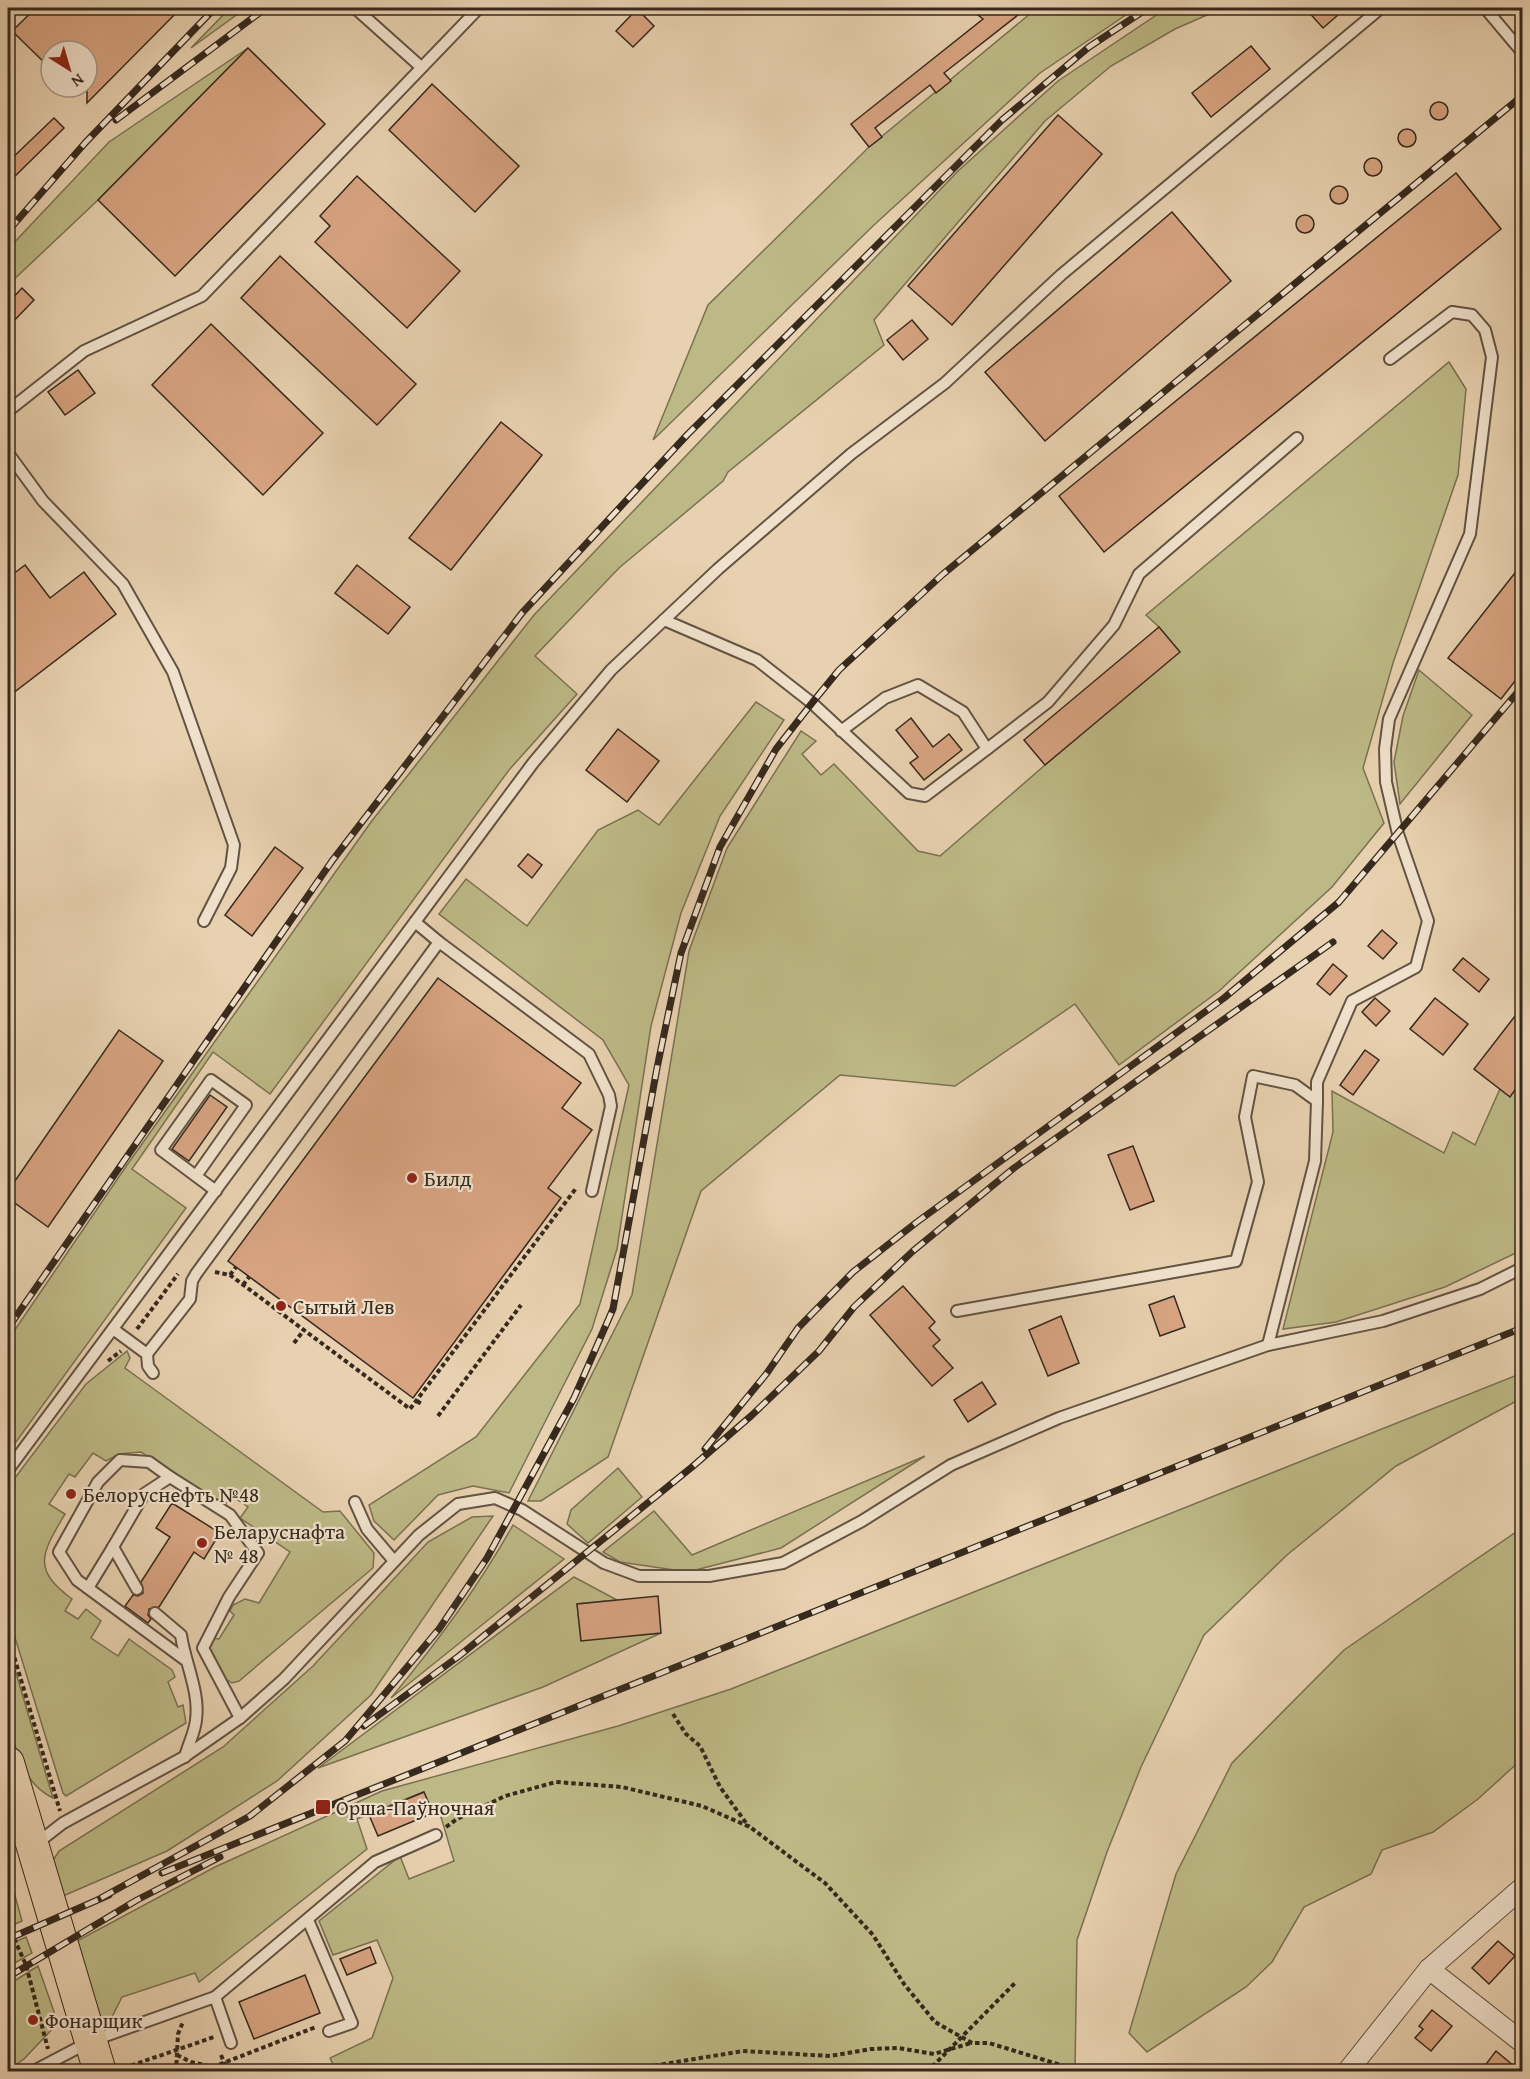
<svg xmlns="http://www.w3.org/2000/svg" width="1530" height="2079" font-family="'Gentium Book Plus',serif">
<style>
.green{fill:#bdb986;stroke:#7a7152;stroke-width:1.5}
.building{fill:#d8a482;stroke:#36291d;stroke-width:1.5}
.lines{fill:none;stroke-linecap:round;stroke-linejoin:round}
.service-casing{stroke:#625342;stroke-width:14}
.minor-casing{stroke:#625342;stroke-width:22}
.primary-casing{stroke:#36291d;stroke-width:34}
.path{stroke:#36291d;stroke-width:4;stroke-dasharray:4.5 3;stroke-linecap:butt}
.service{stroke:#f0e1cc;stroke-width:10}
.minor{stroke:#f0e1cc;stroke-width:20}
.primary{stroke:#e8d1b0;stroke-width:32}
.rail-casing{stroke:#36291d;stroke-width:7}
.rail{stroke:#f0e1cc;stroke-width:4.5;stroke-dasharray:14;stroke-linecap:butt}
.poi-dot{fill:#8f2418;stroke:#f0e1cc;stroke-width:2}
.labels{text-anchor:middle;dominant-baseline:central;stroke-width:4.5;stroke-linejoin:round;paint-order:stroke}
.poi-label{font-size:21px;fill:#36291d;stroke:#f0e1cc;text-anchor:start}
</style>
<rect width="100%" height="100%" fill="#e8d1b0"/>
<filter id="stains"><feTurbulence type="fractalNoise" baseFrequency=".00333" numOctaves="4"/><feColorMatrix values="0 0 0 0 .2 0 0 0 0 .09 0 0 0 0 .02 0 0 0 .5 -.17"/></filter>
<radialGradient id="worn" r=".72"><stop offset=".6" stop-color="#630" stop-opacity="0"/><stop offset="1" stop-color="#630" stop-opacity=".3"/></radialGradient>
<g class="green">
<polygon points="230,8 246,8 191,48"/>
<polygon points="1037,8 1136,8 1040,73 874,225 653,440 708,305 869,147"/>
<polygon points="1167,8 1223,8 1175,29 1111,66 1045,121 874,320 884,345 728,472 723,481 619,568 535,656 577,694 509,770 270,1094 213,1052 132,1169 186,1208 8,1453 8,1340 127,1165 371,822 534,615 958,171 1058,81"/>
<polygon points="248,48 98,200 8,285 8,249 109,142"/>
<polygon points="1449,362 1466,389 1458,475 1393,663 1363,768 1384,823 1332,887 1219,991 1119,1065 1075,1004 955,1086 840,1075 701,1191 608,1457 541,1501 528,1501 632,1295 689,951 727,848 801,731 816,741 802,754 821,775 834,764 918,851 940,856 1045,765 1159,627 1146,615"/>
<polygon points="1419,670 1472,715 1400,804 1394,762 1403,716"/>
<polygon points="756,702 784,720 720,816 681,913 651,1026 617,1249 592,1329 509,1493 473,1486 438,1495 394,1540 374,1521 369,1505 476,1437 580,1304 629,1085 603,1040 439,914 466,879 527,926 598,830 638,810 659,825"/>
<polygon points="1522,1080 1522,1250 1445,1287 1336,1322 1283,1329 1333,1132 1332,1091 1444,1153 1453,1132 1475,1145 1500,1089 1510,1096"/>
<path d="M 127,1351 L 130,1358 L 125,1368 L 140,1379 L 323,1512 L 340,1511 L 374,1553 L 373,1568 L 239,1681 L 232,1683 L 220,1675 L 208,1650 L 213,1638 L 219,1639 L 234,1615 L 230,1611 L 233,1605 L 245,1599 L 259,1603 L 290,1552 L 240,1518 L 248,1507 L 232,1496 L 223,1507 L 141,1452 L 119,1454 L 106,1461 L 93,1453 L 75,1477 L 69,1474 L 49,1504 L 65,1514 C 42,1553 31,1569 72,1599 L 65,1611 L 78,1619 L 86,1609 L 101,1621 L 91,1638 L 118,1656 L 129,1639 L 172,1670 L 175,1677 L 168,1682 L 178,1707 L 183,1705 L 186,1723 L 66,1796 L 63,1793 L 8,1615 L 8,1487 L 86,1384 Z"/>
<polygon points="1522,1373 1522,1398 1396,1466 1287,1555 1204,1635 1141,1767 1107,1852 1077,1940 1075,2071 336,2071 330,2058 372,2038 393,1978 377,1940 333,1955 319,1921 400,1856 409,1879 454,1861 441,1817 433,1813 423,1792 357,1819 367,1849 199,1982 195,1973 122,1997 111,2019 101,2020 77,1941 215,1867 382,1791 618,1726 731,1689"/>
<polygon points="925,1456 781,1548 688,1572 620,1562 603,1552 654,1511 692,1555"/>
<polygon points="618,1468 642,1497 588,1543 567,1524 571,1510"/>
<polygon points="493,1516 371,1695 277,1781 167,1851 63,1896 50,1865 59,1851 223,1747 313,1666 428,1542 472,1517"/>
<path d="M 513,1525 L 564,1559 L 391,1698 C 437,1643 478,1588 513,1525 Z"/>
<polygon points="1522,1528 1522,1759 1478,1799 1433,1832 1382,1850 1371,1874 1304,1907 1272,1962 1246,1987 1147,2052 1129,2033 1176,1874 1232,1763 1344,1650"/>
<polygon points="574,1577 617,1600 577,1604 581,1640 661,1633 543,1687 318,1768"/>
<path d="M 8,1646 L 53,1798 C 3,1774 8,1694 8,1646 Z"/>
<polygon points="8,1870 22,1921 8,1927"/>
<polygon points="26,1937 32,1953 8,1967 8,1945"/>
<polygon points="38,1966 58,2023 24,2059 8,2070 8,1985"/>
</g>
<g class="building">
<polygon points="36,8 181,8 87,103 87,51 51,51 51,69 12,31"/>
<polygon points="969,8 1027,8 944,73 951,81 936,93 930,85 875,128 882,137 869,147 851,124 983,19"/>
<polygon points="1305,8 1346,8 1323,28"/>
<polygon points="637,9 654,26 633,47 616,31"/>
<polygon points="1251,46 1270,69 1211,117 1192,93"/>
<polygon points="248,48 325,124 175,276 98,200"/>
<polygon points="432,84 519,166 475,212 389,130"/>
<circle cx="1439" cy="111" r="9"/>
<polygon points="1058,115 1102,154 952,325 908,286"/>
<polygon points="54,118 64,128 8,183 8,162"/>
<circle cx="1407" cy="138" r="9"/>
<circle cx="1373" cy="167" r="9"/>
<polygon points="1456,173 1501,229 1104,552 1059,496"/>
<polygon points="357,176 460,271 407,328 315,242 330,226 320,216"/>
<circle cx="1339" cy="195" r="9"/>
<polygon points="1172,212 1231,281 1045,441 985,372"/>
<circle cx="1305" cy="224" r="9"/>
<polygon points="280,256 416,384 377,425 241,298"/>
<polygon points="22,288 34,300 8,327 8,303"/>
<polygon points="912,320 928,339 903,360 887,340"/>
<polygon points="211,324 323,433 263,495 152,385"/>
<polygon points="78,370 95,393 65,415 48,392"/>
<polygon points="501,422 542,455 451,570 409,538"/>
<polygon points="1522,564 1522,672 1501,699 1448,658"/>
<polygon points="25,565 50,598 84,572 116,614 8,697 8,578"/>
<polygon points="357,565 410,607 388,634 335,593"/>
<polygon points="1159,627 1180,652 1045,765 1024,740"/>
<polygon points="911,718 933,747 949,734 962,750 924,780 910,763 918,757 896,730"/>
<polygon points="618,729 659,761 627,802 586,770"/>
<polygon points="275,847 303,868 252,936 225,915"/>
<polygon points="528,854 542,865 532,878 518,866"/>
<polygon points="1382,930 1397,943 1383,959 1368,946"/>
<polygon points="1463,958 1489,979 1479,992 1453,970"/>
<polygon points="1333,964 1347,976 1330,995 1317,984"/>
<polygon points="438,978 581,1083 562,1108 592,1130 548,1188 561,1198 413,1398 228,1261"/>
<polygon points="1375,998 1390,1011 1376,1026 1362,1012"/>
<polygon points="1435,998 1468,1024 1443,1055 1410,1029"/>
<polygon points="1522,1007 1522,1080 1510,1097 1474,1069"/>
<polygon points="119,1030 163,1061 48,1227 8,1198 8,1191"/>
<polygon points="1365,1050 1379,1060 1353,1095 1340,1085"/>
<polygon points="210,1095 227,1107 189,1161 172,1149"/>
<polygon points="1133,1146 1154,1201 1130,1210 1108,1155"/>
<polygon points="903,1286 935,1322 929,1328 940,1340 933,1346 953,1368 932,1386 870,1315"/>
<polygon points="1174,1296 1185,1327 1160,1336 1149,1305"/>
<polygon points="1061,1316 1079,1363 1048,1376 1029,1330"/>
<polygon points="982,1382 996,1404 968,1422 954,1400"/>
<polygon points="172,1503 220,1533 204,1559 194,1552 159,1607 149,1609 148,1615 151,1619 148,1623 125,1606 133,1595 138,1596 143,1593 141,1582 170,1537 156,1528"/>
<polygon points="658,1596 661,1633 581,1641 577,1604"/>
<polygon points="424,1792 433,1813 378,1836 369,1815"/>
<polygon points="1498,1941 1515,1956 1489,1984 1472,1968"/>
<polygon points="370,1947 376,1963 347,1975 340,1959"/>
<polygon points="305,1975 320,2013 254,2039 239,2002"/>
<polygon points="1432,2010 1452,2026 1431,2051 1415,2038 1423,2029 1419,2026"/>
<polygon points="1496,2051 1521,2072 1480,2072"/>
</g>
<g class="lines">
<g class="service-casing">
<g id="service">
<polyline points="355,8 421,67"/>
<polyline points="1485,8 1522,52"/>
<polyline points="8,411 84,351 202,296 479,8"/>
<polyline points="8,453 43,501 123,584 173,672 234,845 231,868 204,921"/>
<polyline points="664,620 757,660 812,703 909,793 925,796 987,749 963,712 918,685 885,698 841,731"/>
<polyline points="987,749 1048,702 1114,625 1139,574 1297,438"/>
<polyline points="415,922 439,942"/>
<polyline points="1317,1101 1317,1082 1352,1001 1416,967 1428,921 1398,834 1386,782 1385,749 1389,719 1470,534 1492,357 1485,330 1472,315 1452,312 1390,359"/>
<polyline points="196,1176 246,1105 211,1080 161,1150 216,1191"/>
<polyline points="957,1311 1236,1261 1258,1182 1245,1117 1253,1076 1295,1085 1317,1101 1315,1161 1268,1345"/>
<polyline points="113,1329 147,1354 148,1366 153,1373"/>
<polyline points="147,1354 190,1299 192,1281 196,1274 439,942 589,1054 609,1095 611,1106 592,1191"/>
<polyline points="8,1470 533,763 611,670 718,569 851,454 945,383 1061,275 1381,8"/>
<polyline points="170,1477 149,1462 120,1460 98,1482 59,1552 77,1580 184,1659"/>
<polyline points="355,1502 367,1529 394,1561"/>
<polyline points="88,1588 113,1547"/>
<polyline points="137,1589 113,1547 144,1494 170,1477 230,1515 258,1553 229,1597 203,1648 240,1718"/>
<path d="M 155,1613 L 181,1635 C 185,1663 200,1692 196,1720 C 195,1732 188,1745 185,1757"/>
<polyline points="36,1844 63,1823 184,1757 240,1718 284,1679 419,1535 458,1504 495,1498 522,1510 604,1563 639,1576 709,1576 783,1563 862,1521 951,1465 1059,1418 1268,1345 1383,1321 1480,1289 1522,1268"/>
<polyline points="308,1920 352,2023 329,2031"/>
<polyline points="215,1997 231,2043"/>
<polyline points="32,2072 91,2041 215,1997 375,1862 436,1835"/>
</g>
</g>
<g class="minor-casing">
<g id="minor">
<polyline points="1429,1969 1522,2042"/>
<polyline points="1347,2072 1429,1969 1522,1888"/>
</g>
</g>
<g class="primary-casing">
<polyline id="primary" points="8,1763 100,2072"/>
</g>
<g class="path">
<polyline points="215,1272 230,1275 410,1409 577,1187"/>
<polyline points="230,1275 236,1267"/>
<polyline points="243,1285 249,1277"/>
<polyline points="137,1329 178,1274"/>
<polyline points="294,1343 304,1330"/>
<polyline points="108,1361 121,1351"/>
<polyline points="417,1401 423,1405"/>
<polyline points="438,1416 521,1305"/>
<polyline points="8,1636 60,1811"/>
<polyline points="673,1714 686,1734 700,1746 720,1787 749,1827"/>
<polyline points="446,1827 457,1819 505,1796 556,1782 622,1787 702,1806 750,1827 825,1883 873,1935 904,1984 935,2022 972,2043 989,2043 1064,2066 1064,2072"/>
<polyline points="8,1925 26,1965 48,2049"/>
<polyline points="177,2055 191,2062 213,2067 316,2027"/>
<polyline points="221,2055 228,2072"/>
<polyline points="124,2068 214,2037"/>
<polyline points="176,2072 178,2034 183,2022"/>
<polyline points="633,2072 640,2068 743,2051 830,2056 871,2049 898,2048 934,2054 971,2043"/>
<polyline points="927,2072 1016,1982"/>
</g>
<use href="#service" class="service"/>
<use href="#minor" class="minor"/>
<use href="#primary" class="primary"/>
<g class="rail-casing">
<g id="rail">
<polyline points="116,120 266,8"/>
<polyline points="8,231 85,143 215,8"/>
<polyline points="8,1328 332,861 522,613 687,435 1002,120 1089,47 1148,8"/>
<polyline points="705,1449 767,1373 798,1328 853,1272 917,1222 1224,998 1339,902 1522,687"/>
<polyline points="364,1726 459,1656 692,1467 751,1416 819,1351 854,1307 913,1251 1014,1168 1333,942"/>
<polyline points="162,1873 1522,1328"/>
<polyline points="101,1898 250,1816 345,1741 439,1629 487,1558 574,1398 613,1309 657,1068 681,953 720,847 776,749 812,703 839,670 942,575 1522,96"/>
<polyline points="8,1939 109,1895"/>
<polyline points="8,1977 137,1900 220,1857"/>
</g>
</g>
<use href="#rail" class="rail"/>
</g>
<g class="poi-dot">
<circle cx="412" cy="1178" r="6"/>
<circle cx="281" cy="1306" r="6"/>
<circle cx="71" cy="1494" r="6"/>
<circle cx="202" cy="1543" r="6"/>
<rect x="315" y="1799" width="16" height="16" rx="3"/>
<circle cx="33" cy="2020" r="6"/>
</g>
<g class="labels">
<g class="poi-label">
<text x="424" y="1178">Билд</text>
<text x="293" y="1306">Сытый Лев</text>
<text x="83" y="1494">Белоруснефть №48</text>
<text x="214" y="1531">Беларуснафта<tspan x="214" dy="24">№ 48</tspan></text>
<text x="336" y="1807">Орша-Паўночная</text>
<text x="45" y="2020">Фонарщик</text>
</g>
</g>
<rect width="1530" height="2079" fill="none" stroke="#e8d1b0" stroke-width="30"/>
<rect x="9" y="9" width="1512" height="2061" fill="none" stroke="#36291d" stroke-width="3"/>
<rect x="15" y="15" width="1500" height="2049" fill="none" stroke="#36291d" stroke-width="1.5"/>
<g transform="translate(69 69) rotate(143)"><circle r="28" fill="#f0e1cc" stroke="#a69786" stroke-width="1.5"/>
<path d="M0-4.5L10 22L0 15L-10 22Z" fill="#8f2418"/>
<text y="-9" font-size="16" font-weight="bold" text-anchor="middle" fill="#36291d">N</text>
</g>
<rect width="100%" height="100%" filter="url(#stains)"/>
<rect width="100%" height="100%" fill="url(#worn)"/>
</svg>
